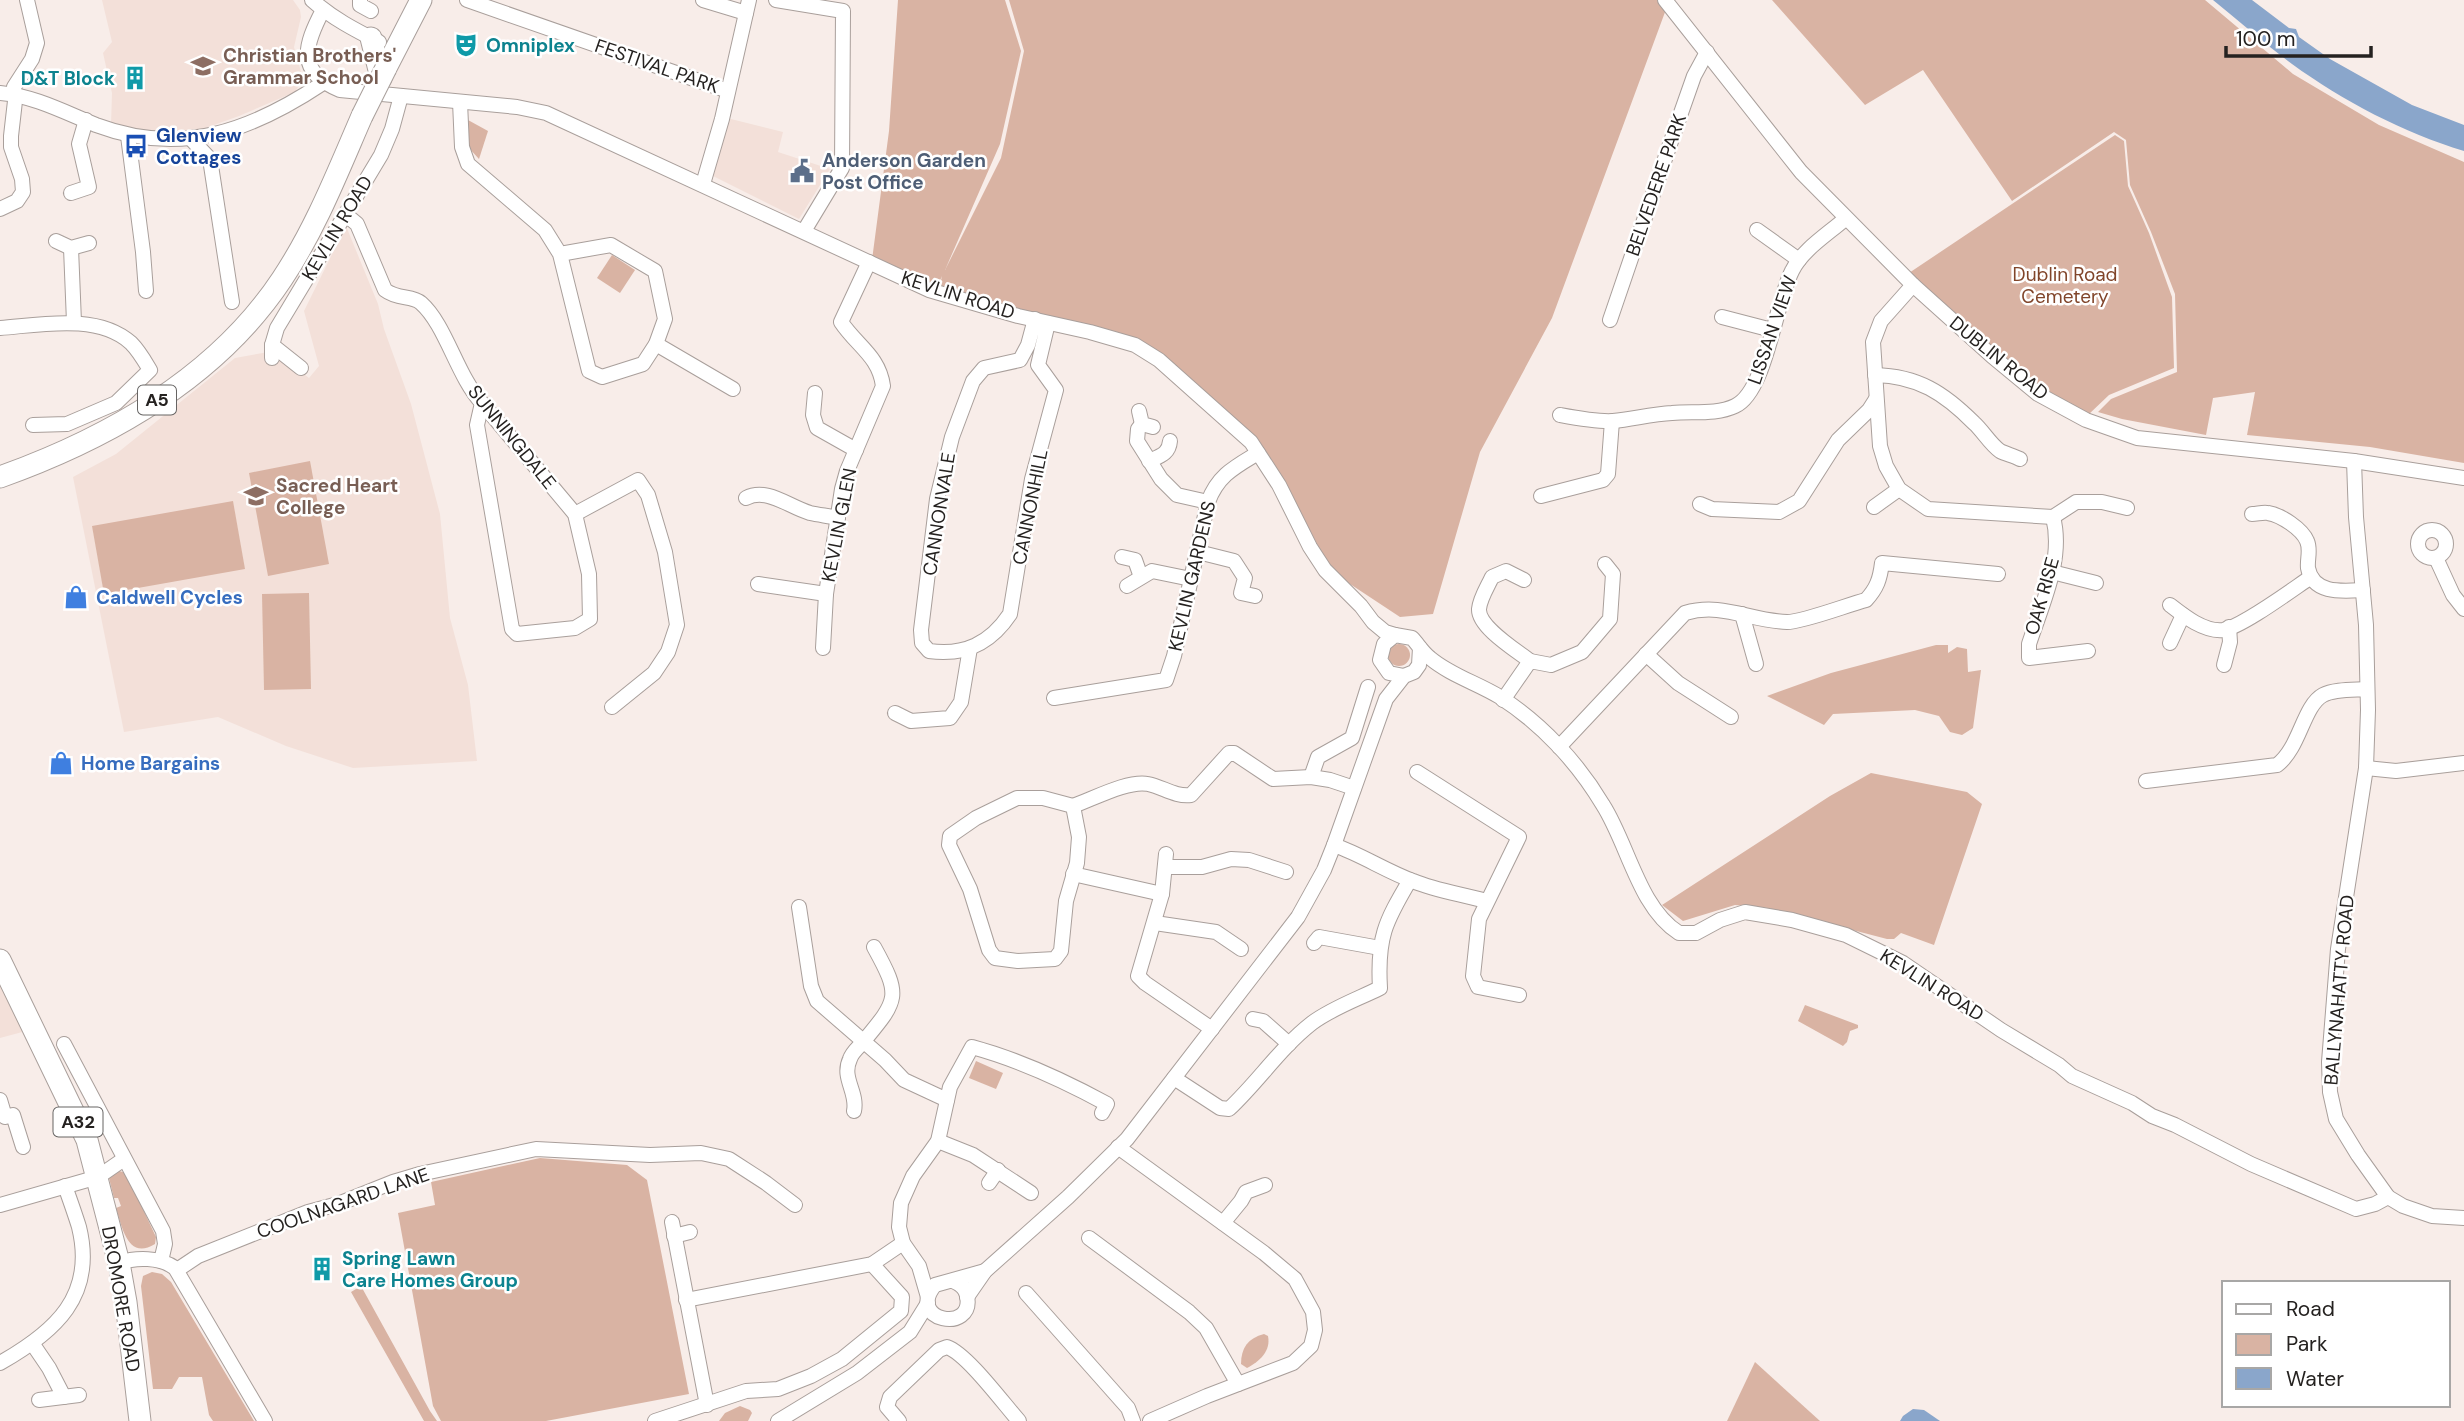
<svg xmlns="http://www.w3.org/2000/svg" width="2464" height="1421" font-family="'DM Sans',sans-serif">
<style>
.built{fill:#f3e0d9}
.green{fill:#d9b3a3}
.water{fill:#8aa6cb}
.lines{fill:none;stroke-linecap:round;stroke-linejoin:round}
.minor-casing{stroke:#a99f9b;stroke-width:16}
.highway-casing{stroke:#a99f9b;stroke-width:23}
.minor{stroke:#fff;stroke-width:14}
.highway{stroke:#fff;stroke-width:21}
.highway-bridge-casing{stroke:#a99f9b;stroke-width:23;stroke-linecap:butt}
.highway-bridge{stroke:#fff;stroke-width:21}
.labels{text-anchor:middle;dominant-baseline:central;stroke-width:5;stroke-linejoin:round;paint-order:stroke}
.shield{fill:#fff;stroke:#666463;stroke-width:2}
.shield-label{font-size:18px;font-weight:bold;fill:#252220}
.culture-label{font-size:19px;font-weight:bold;fill:#0d838f;stroke:#fff;text-anchor:start}
.education-label{font-size:19px;font-weight:bold;fill:#785e54;stroke:#fff;text-anchor:start}
.street-label{font-size:19px;fill:#252220;stroke:#fff}
.transit-label{font-size:19px;font-weight:bold;fill:#164399;stroke:#fff;text-anchor:start}
.service-label{font-size:19px;font-weight:bold;fill:#4e5e75;stroke:#fff;text-anchor:start}
.park-label{font-size:19px;fill:#81452a;stroke:#fff}
.shop-label{font-size:19px;font-weight:bold;fill:#366cbe;stroke:#fff;text-anchor:start}
</style>
<rect width="100%" height="100%" fill="#f8ede9"/>
<g class="built">
<polygon points="102,0 293,0 300,10 301,17 294,47 303,79 295,92 239,116 189,134 164,135 111,125 112,93 103,53 112,42"/>
<polygon points="727,118 783,132 778,152 830,169 799,219 713,176"/>
<polygon points="346,226 378,304 384,329 411,404 440,514 450,618 468,685 477,761 353,768 286,746 218,717 124,732 73,477 116,454 235,358 274,351 309,378 319,366 304,311"/>
<polygon points="0,983 26,1031 0,1038"/>
</g>
<g class="green">
<polygon points="898,0 1005,0 1021,51 1000,144 945,270 1001,158 1024,51 1009,0 1665,0 1668,4 1552,318 1480,452 1433,614 1400,617 1347,582 1330,567 1273,466 1141,341 1117,332 1049,318 939,289 942,276 936,290 872,260 889,131"/>
<polygon points="1772,0 2205,0 2293,74 2379,125 2464,162 2464,463 2370,447 2247,435 2255,392 2213,398 2206,435 2122,419 2098,412 2111,399 2177,372 2175,294 2151,232 2130,185 2126,140 2114,132 2012,201 1923,70 1865,105"/>
<polygon points="468,120 488,131 479,159 469,148"/>
<polygon points="2115,135 2124,141 2128,186 2149,233 2172,297 2174,368 2109,395 2088,415 2042,389 1906,275"/>
<polygon points="612,255 635,270 620,293 597,278"/>
<polygon points="310,461 329,564 268,576 249,473"/>
<polygon points="233,501 245,569 104,594 92,526"/>
<polygon points="309,593 311,689 264,690 262,594"/>
<circle cx="1399" cy="655" r="11"/>
<polygon points="1936,645 1948,645 1948,653 1957,647 1967,649 1968,672 1981,670 1973,728 1962,735 1950,732 1939,716 1915,710 1833,714 1824,725 1767,696 1831,673"/>
<polygon points="1871,773 1967,792 1982,804 1934,945 1901,933 1894,939 1887,939 1768,908 1735,905 1683,921 1662,905 1830,796"/>
<polygon points="1805,1005 1858,1025 1858,1028 1850,1031 1847,1042 1843,1046 1798,1021"/>
<polygon points="976,1061 1003,1073 996,1089 969,1078"/>
<polygon points="540,1158 627,1165 647,1180 689,1394 546,1421 441,1421 433,1406 398,1213 435,1205 431,1182"/>
<path d="M 116,1170 L 126,1173 L 156,1237 L 155,1244 C 128,1261 122,1227 116,1208 L 121,1206 L 118,1198 L 114,1198 L 108,1174 Z"/>
<polygon points="152,1272 162,1274 171,1282 254,1421 213,1421 209,1415 202,1377 179,1377 172,1389 153,1389 141,1286 143,1276"/>
<polygon points="361,1286 430,1411 437,1421 424,1421 351,1292"/>
<path d="M 1264,1334 L 1268,1336 C 1271,1351 1260,1361 1247,1368 L 1241,1364 C 1241,1348 1248,1338 1264,1334 Z"/>
<polygon points="1755,1362 1820,1421 1727,1421"/>
<polygon points="740,1406 750,1410 752,1413 748,1421 719,1421 725,1413"/>
</g>
<g class="water">
<path d="M 2213,0 L 2252,0 L 2289,28 L 2296,29 L 2299,37 L 2330,59 L 2412,105 L 2464,125 L 2464,151 C 2404,133 2343,101 2292,64 C 2265,44 2239,21 2213,0 Z"/>
<polygon points="1913,1409 1924,1410 1940,1421 1900,1421 1903,1416"/>
</g>
<g class="lines">
<g class="minor-casing">
<g id="minor">
<path d="M 312,0 C 332,18 355,30 379,42"/>
<polyline points="360,0 360,5 371,11"/>
<polyline points="467,0 728,91"/>
<polyline points="703,0 746,13"/>
<polyline points="776,0 843,11 842,168 804,231"/>
<polyline points="1665,0 1801,172 1913,285 1992,356 2038,394 2086,420 2137,438 2354,461 2464,478"/>
<path d="M 323,10 C 304,46 296,72 340,90 L 517,107 L 546,113 L 929,290 L 1018,316 L 1090,332 L 1135,345 L 1159,360 L 1251,442 L 1279,485 L 1310,547 L 1325,570 L 1361,606 L 1373,622 L 1385,632 L 1395,635"/>
<path d="M 0,93 C 34,96 64,112 96,125 C 181,157 251,131 323,83"/>
<polyline points="460,102 462,147 468,164 545,230 560,254 589,371 602,377 643,364 656,344 665,319 655,271 611,245 560,254"/>
<polyline points="128,136 143,252 146,291"/>
<polyline points="191,139 210,159 232,302"/>
<polyline points="703,184 722,119 749,0"/>
<polyline points="71,193 89,187 79,144 86,120"/>
<polyline points="0,209 17,201 23,192 22,179 11,147 11,136 15,101 14,87 32,59 37,43 27,0"/>
<path d="M 345,214 L 357,224 L 385,290 C 398,300 412,295 421,303 C 446,325 457,376 482,403 L 575,514 L 589,574 L 590,619 L 575,628 L 517,634 L 512,629 L 477,425 L 482,403"/>
<polyline points="1757,230 1799,260"/>
<polyline points="56,241 71,248 89,243"/>
<polyline points="71,248 74,322"/>
<polyline points="1913,285 1881,321 1873,342 1880,446 1886,466 1899,489 1928,509 2053,517"/>
<polyline points="1722,317 1772,330"/>
<path d="M 1035,319 L 1028,345 L 1020,360 L 984,368 L 973,381 L 952,437 L 937,499 L 921,630 L 922,643 L 929,651 C 964,656 990,644 1010,614 L 1032,479 L 1056,390 L 1038,365 L 1048,323"/>
<polyline points="1610,320 1668,150 1694,76 1707,52"/>
<path d="M 0,328 C 40,325 98,313 131,343 C 139,351 144,360 150,370 L 116,403 L 67,424 L 33,425"/>
<polyline points="656,344 733,389"/>
<polyline points="272,345 301,368"/>
<polyline points="272,358 272,345 277,328 381,155 392,129 401,96"/>
<path d="M 1875,375 C 1918,376 1944,393 1974,423 C 1983,431 1990,444 2000,451 C 2006,454 2014,456 2020,459"/>
<polyline points="815,393 813,415 817,428 856,450"/>
<polyline points="1139,411 1142,424 1153,427"/>
<path d="M 1560,415 C 1576,418 1597,422 1613,421 C 1633,419 1652,414 1672,413 C 1692,411 1716,415 1735,406 C 1766,392 1775,304 1792,271 C 1802,250 1828,234 1845,219"/>
<polyline points="1142,424 1138,429 1137,441 1161,479 1177,495 1208,502"/>
<path d="M 1149,461 C 1160,456 1169,454 1170,441"/>
<polyline points="2354,461 2356,517 2366,625 2368,710 2366,768 2338,949 2329,1062 2330,1092 2336,1119 2358,1155 2388,1197 2403,1206 2432,1216 2464,1218"/>
<polyline points="1541,496 1603,480 1608,474 1612,421"/>
<path d="M 746,498 C 767,487 789,507 810,513 C 819,515 829,516 838,518"/>
<polyline points="1700,504 1712,509 1779,512 1799,501 1838,440 1869,410 1876,399"/>
<polyline points="1874,507 1899,489"/>
<polyline points="575,514 638,480 648,495 665,552 677,625 668,652 654,673 612,707"/>
<path d="M 2252,514 C 2257,514 2263,512 2268,513 C 2281,515 2302,529 2307,541 C 2311,550 2307,559 2308,568 C 2313,595 2344,591 2363,590"/>
<path d="M 2053,517 C 2064,559 2042,604 2029,644 L 2029,658 L 2088,651"/>
<polyline points="2053,517 2076,502 2102,502 2127,508"/>
<circle cx="2432" cy="544" r="14"/>
<polyline points="1198,552 1234,561 1245,578 1241,593 1255,596"/>
<polyline points="1122,557 1135,560 1141,577"/>
<polyline points="2436,558 2453,595 2464,609"/>
<polyline points="2052,572 2096,583"/>
<path d="M 1524,580 L 1506,571 L 1492,577 C 1488,586 1480,598 1479,609 C 1478,627 1516,650 1530,661"/>
<polyline points="758,584 826,594"/>
<polyline points="1127,586 1152,571 1191,579"/>
<path d="M 2170,605 C 2184,616 2204,632 2223,630 C 2242,627 2293,589 2311,577"/>
<polyline points="1742,614 1756,664"/>
<polyline points="2170,643 2183,615"/>
<path d="M 823,648 L 826,594 L 842,489 L 847,471 L 883,386 C 879,356 857,346 841,322 L 869,262"/>
<polyline points="1646,654 1678,683 1731,717"/>
<polyline points="2224,665 2230,642 2229,627"/>
<path d="M 1404,676 L 1389,673 L 1380,660 L 1384,644 L 1395,635 L 1412,638 C 1418,644 1422,652 1430,658 C 1450,675 1477,683 1500,697 C 1542,724 1578,763 1603,805 C 1628,844 1639,908 1679,933 L 1696,933 L 1720,920 L 1745,912 L 1792,920 L 1846,935 L 1903,963 L 2001,1030 L 2059,1065 L 2072,1076 L 2132,1103 L 2152,1116 L 2175,1125 L 2251,1164 L 2356,1209 L 2375,1204 L 2388,1197"/>
<path d="M 1054,698 L 1166,680 L 1174,656 L 1208,502 C 1218,475 1235,467 1258,453"/>
<polyline points="1503,700 1530,661 1551,665 1582,652 1610,619 1613,574 1605,564"/>
<polyline points="895,713 911,721 950,718 961,702 970,648"/>
<path d="M 1559,747 L 1685,613 C 1722,602 1750,621 1787,622 C 1803,622 1847,605 1866,600 C 1877,588 1880,579 1882,563 L 1998,574"/>
<polyline points="2366,768 2396,771 2464,763"/>
<polyline points="1417,772 1519,837 1479,919 1473,976 1478,987 1519,995"/>
<polyline points="1311,777 1318,757 1352,738 1368,687"/>
<path d="M 2146,781 L 2277,765 C 2300,748 2303,706 2323,695 C 2334,689 2355,690 2367,689"/>
<polygon points="1017,798 1043,798 1073,806 1079,837 1077,863 1066,901 1061,951 1055,959 1018,961 995,958 989,950 970,889 949,845 950,836 976,818"/>
<path d="M 1073,806 C 1093,799 1128,780 1148,784 C 1163,787 1175,797 1191,795 L 1229,753 L 1234,753 L 1273,779 L 1311,777 L 1330,780 L 1354,788"/>
<path d="M 1334,845 C 1362,855 1386,871 1413,881 C 1437,891 1462,894 1486,901"/>
<polyline points="1166,854 1162,894 1138,976 1145,983 1212,1029"/>
<polyline points="1165,867 1202,867 1231,859 1249,860 1286,872"/>
<polyline points="1073,874 1162,894"/>
<polyline points="799,907 811,986 817,1001 885,1060 904,1080 947,1100"/>
<polyline points="1155,923 1216,932 1241,949"/>
<polyline points="1314,943 1319,937 1380,948"/>
<polyline points="1253,1019 1263,1021 1289,1044"/>
<polyline points="64,1044 163,1231 165,1244 161,1261"/>
<path d="M 1174,1078 L 1220,1108 L 1229,1109 C 1258,1082 1280,1048 1312,1023 C 1332,1008 1358,999 1380,988 C 1377,938 1385,922 1410,880"/>
<polyline points="0,1100 5,1117 13,1115 23,1147"/>
<path d="M 854,1111 C 858,1092 841,1078 850,1059 C 852,1052 859,1047 863,1042 C 899,999 901,996 874,947"/>
<polyline points="938,1141 973,1155 1031,1193"/>
<polyline points="1118,1147 1264,1253 1295,1279 1313,1312 1315,1330 1311,1346 1293,1363 1207,1396 1150,1421"/>
<polyline points="989,1183 998,1170"/>
<polyline points="0,1205 98,1177 124,1159"/>
<polyline points="672,1222 707,1405"/>
<polyline points="1223,1223 1241,1201 1246,1192 1265,1185"/>
<polyline points="674,1236 690,1232"/>
<polyline points="1089,1238 1189,1312 1206,1328 1238,1384"/>
<path d="M 119,1263 C 136,1257 160,1257 175,1268 L 265,1421"/>
<polyline points="177,1270 198,1256 308,1212 338,1204 393,1182 420,1174 536,1149 650,1155 701,1153 729,1159 766,1183 795,1205"/>
<path d="M 953,1281 C 960,1284 966,1288 967,1296 C 975,1334 905,1321 935,1285 L 985,1271"/>
<polyline points="1026,1293 1128,1408 1133,1421"/>
<path d="M 928,1297 L 919,1266 L 903,1243 L 899,1227 L 901,1203 L 913,1176 L 938,1141 L 950,1087 L 972,1047 C 1020,1060 1063,1080 1107,1104 L 1102,1113"/>
<polyline points="967,1297 985,1271 1068,1197 1127,1139 1298,917 1324,870 1334,845 1386,699 1404,676 1414,672 1419,665 1420,648"/>
<polyline points="686,1300 872,1264 903,1243"/>
<polyline points="32,1343 49,1368 64,1397"/>
<path d="M 0,1363 C 55,1332 96,1296 79,1227 C 75,1214 70,1200 65,1186"/>
<polyline points="39,1400 79,1395"/>
<polyline points="655,1421 746,1391 778,1389 811,1376 842,1359 901,1311 902,1297 872,1264"/>
<polyline points="778,1421 857,1373 910,1332 928,1303"/>
<path d="M 899,1421 L 887,1407 L 890,1397 L 939,1350 L 947,1347 C 967,1354 1003,1403 1019,1421"/>
</g>
</g>
<g class="highway-casing">
<g id="highway">
<polyline points="371,38 381,78"/>
<polyline points="386,68 421,0"/>
<path d="M 0,477 C 109,438 217,377 282,279 C 316,228 338,171 362,116"/>
<polyline points="0,960 87,1140 119,1263 126,1302 140,1421"/>
</g>
</g>
<use href="#minor" class="minor"/>
<use href="#highway" class="highway"/>
<g class="highway-bridge-casing">
<polyline id="highway-bridge" points="362,116 386,68"/>
</g>
<use href="#highway-bridge" class="highway-bridge"/>
</g>
<defs>
<g id="theatre-bare" transform="scale(1.89)"><path d="M-5-5.5Q0-4 5-5.5V0Q5 5 0 6Q-5 5-5 0ZM-3.3-2.5H-1v1.5H-3.3ZM1-2.5H3.3v1.5H1ZM-2.8 1Q0 5.5 2.8 1Z" fill="#0f9aa8" stroke="#fff" stroke-width="2.5" paint-order="stroke"/></g>
<g id="school-bare" transform="scale(1.89)"><path d="M0-5L7-2L0 1L-7-2ZM-4 1L0 2.5L4 1V4Q0 6-4 4Z" fill="#8d6e63" stroke="#fff" stroke-width="2.5" paint-order="stroke"/></g>
<g id="building-bare" transform="scale(1.89)"><path d="M-4-6H4V6H1V3H-1V6H-4ZM-2.5-4.3h1.7v1.8h-1.7ZM.8-4.3h1.7v1.8H.8ZM-2.5-1h1.7V.8h-1.7ZM.8-1h1.7V.8H.8Z" fill="#0f9aa8" stroke="#fff" stroke-width="2.5" paint-order="stroke"/></g>
<g id="bus-bare" transform="scale(1.89)"><path d="M-5-6H5V4H4V6H2V4H-2V6H-4V4H-5ZM-3.5-4V0h7V-4ZM-3.5 1.2v1.5H-2V1.2ZM2 1.2v1.5H3.5V1.2Z" fill="#1a4fb4" stroke="#fff" stroke-width="2.5" paint-order="stroke"/></g>
<g id="civic-bare" transform="scale(1.89)"><path d="M-.6-6.5H3V-4.5H.6V-3L4-1V1h2V6H-6V1h2V-1L-.6-3ZM-1.2 2.5V6h2.4V2.5Z" fill="#5c6f8a" stroke="#fff" stroke-width="2.5" paint-order="stroke"/></g>
<g id="university-bare" transform="scale(1.89)"><path d="M0-5L7-2L0 1L-7-2ZM-4 1L0 2.5L4 1V4Q0 6-4 4Z" fill="#8d6e63" stroke="#fff" stroke-width="2.5" paint-order="stroke"/></g>
<g id="shop-bare" transform="scale(1.89)"><path d="M-5-2.5h2.3a2.7 3.5 0 0 1 5.4 0H5L5.5 6h-11ZM-1.5-2.5h3a1.5 2.3 0 0 0-3 0Z" fill="#3f7fe0" stroke="#fff" stroke-width="2.5" paint-order="stroke"/></g>
</defs>
<g fill-rule="evenodd">
<use href="#theatre-bare" x="466" y="45"/>
<use href="#school-bare" x="203" y="66"/>
<use href="#building-bare" x="135" y="78"/>
<use href="#bus-bare" x="136" y="146"/>
<use href="#civic-bare" x="802" y="171"/>
<use href="#university-bare" x="256" y="496"/>
<use href="#shop-bare" x="76" y="597"/>
<use href="#shop-bare" x="61" y="763"/>
<use href="#building-bare" x="322" y="1269"/>
</g>
<g class="labels">
<g class="shield">
<rect x="138" y="385.5" width="38" height="29" rx="5"/>
<rect x="53.5" y="1107.5" width="49" height="29" rx="5"/>
</g>
<g class="shield-label">
<text x="157" y="400">A5</text>
<text x="78" y="1122">A32</text>
</g>
<g class="culture-label">
<text x="486" y="45">Omniplex</text>
<text x="115" y="78" text-anchor="end">D&amp;T Block</text>
<text x="342" y="1258">Spring Lawn<tspan x="342" dy="22">Care Homes Group</tspan></text>
</g>
<g class="education-label">
<text x="223" y="55">Christian Brothers'<tspan x="223" dy="22">Grammar School</tspan></text>
<text x="276" y="485">Sacred Heart<tspan x="276" dy="22">College</tspan></text>
</g>
<g class="street-label">
<text transform="translate(657 66) rotate(19)">FESTIVAL PARK</text>
<text transform="translate(1656 185) rotate(-71)">BELVEDERE PARK</text>
<text transform="translate(337 228) rotate(-59)">KEVLIN ROAD</text>
<text transform="translate(958 295) rotate(18)">KEVLIN ROAD</text>
<text transform="translate(1772 330) rotate(-71)">LISSAN VIEW</text>
<text transform="translate(1999 358) rotate(39)">DUBLIN ROAD</text>
<text transform="translate(512 437) rotate(51)">SUNNINGDALE</text>
<text transform="translate(1030 507) rotate(-79)">CANNONHILL</text>
<text transform="translate(939 514) rotate(-81)">CANNONVALE</text>
<text transform="translate(839 525) rotate(-79)">KEVLIN GLEN</text>
<text transform="translate(1192 576) rotate(-77)">KEVLIN GARDENS</text>
<text transform="translate(2042 596) rotate(-74)">OAK RISE</text>
<text transform="translate(1932 985) rotate(32)">KEVLIN ROAD</text>
<text transform="translate(2339 990) rotate(-85)">BALLYNAHATTY ROAD</text>
<text transform="translate(343 1203) rotate(-19)">COOLNAGARD LANE</text>
<text transform="translate(121 1299) rotate(80)">DROMORE ROAD</text>
</g>
<g class="transit-label">
<text x="156" y="135">Glenview<tspan x="156" dy="22">Cottages</tspan></text>
</g>
<g class="service-label">
<text x="822" y="160">Anderson Garden<tspan x="822" dy="22">Post Office</tspan></text>
</g>
<g class="park-label">
<text x="2065" y="274">Dublin Road<tspan x="2065" dy="22">Cemetery</tspan></text>
</g>
<g class="shop-label">
<text x="96" y="597">Caldwell Cycles</text>
<text x="81" y="763">Home Bargains</text>
</g>
</g>
<rect x="2222" y="1281" width="228" height="126" fill="#ffffff" stroke="#a8a7a6" stroke-width="2"/>
<rect x="2236" y="1304" width="35" height="10" fill="#ffffff" stroke="#a8a7a6" stroke-width="2"/>
<text x="2286" y="1316" font-size="21" fill="#252220">Road</text>
<rect x="2236" y="1334" width="35" height="21" fill="#d9b3a3" stroke="#a8a7a6" stroke-width="2"/>
<text x="2286" y="1351" font-size="21" fill="#252220">Park</text>
<rect x="2236" y="1368" width="35" height="21" fill="#8aa6cb" stroke="#a8a7a6" stroke-width="2"/>
<text x="2286" y="1386" font-size="21" fill="#252220">Water</text>
<path d="M2226 46v10h145v-10" fill="none" stroke="#252220" stroke-width="3.5"/>
<text x="2236" y="46" font-size="21" fill="#252220" stroke="#ffffff" stroke-width="5" paint-order="stroke">100 m</text>
</svg>
